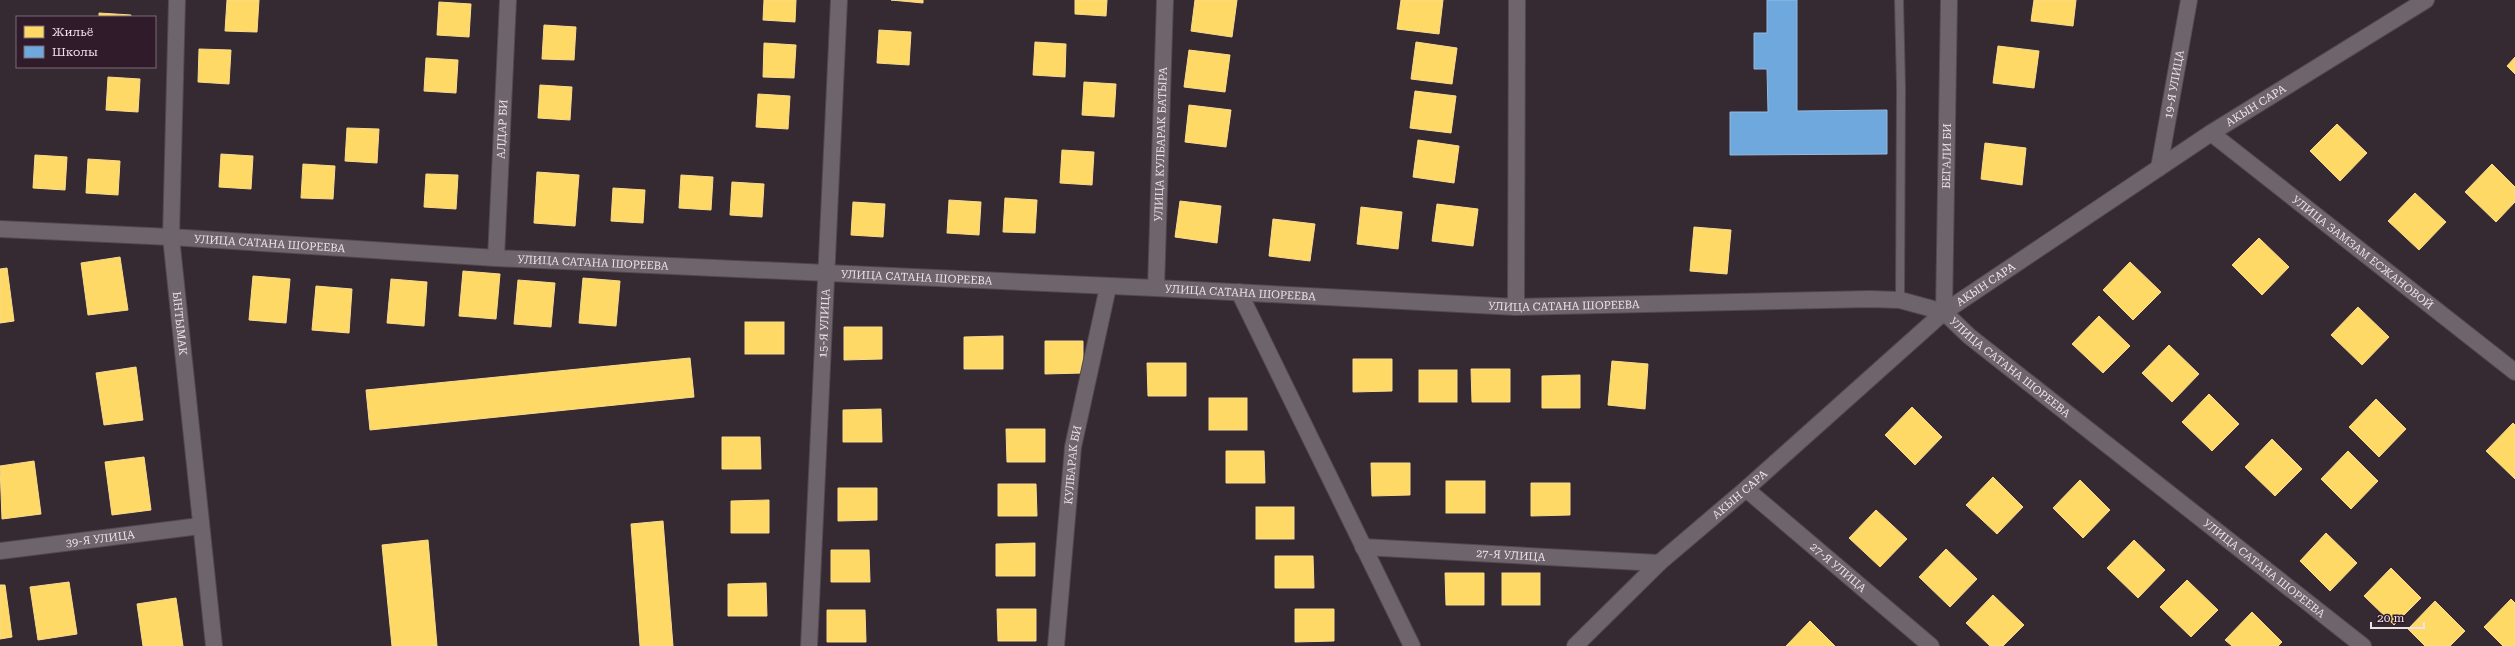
<svg xmlns="http://www.w3.org/2000/svg" width="2515" height="646" font-family="'Roboto Serif',serif">
<style>
.homes{fill:#ffd966;stroke:#fadb8e}
.schools{fill:#6fa8dc;stroke:#95b9e0}
.lines{fill:none;stroke-linecap:round;stroke-linejoin:round}
.service-casing{stroke:#524850;stroke-width:10}
.minor-casing{stroke:#524850;stroke-width:18}
.service{stroke:#6e646b;stroke-width:8}
.minor{stroke:#6e646b;stroke-width:16}
.labels{text-anchor:middle;dominant-baseline:central;stroke-width:4;stroke-linejoin:round;paint-order:stroke}
.street-label{font-size:11px;fill:#efe0ea;stroke:#2f1b2a}
</style>
<rect width="100%" height="100%" fill="#352932"/>
<g class="homes">
<polygon points="227,0 259,0 257,32 225,31"/>
<polygon points="764,0 796,0 795,22 763,20"/>
<polygon points="891,0 923,0 923,3"/>
<polygon points="1075,0 1107,0 1106,16 1075,14"/>
<polygon points="1195,0 1237,0 1232,37 1191,31"/>
<polygon points="1401,0 1443,0 1439,34 1397,29"/>
<polygon points="2034,0 2076,0 2073,26 2031,21"/>
<polygon points="439,2 471,4 469,37 437,35"/>
<polygon points="99,13 131,15 131,17 99,17"/>
<polygon points="544,25 576,27 574,60 542,59"/>
<polygon points="879,30 911,32 909,65 877,63"/>
<polygon points="1035,42 1066,44 1065,77 1033,75"/>
<polygon points="1416,42 1457,48 1452,84 1411,79"/>
<polygon points="764,43 796,45 794,78 763,77"/>
<polygon points="1998,46 2039,51 2034,88 1993,83"/>
<polygon points="199,49 231,50 229,84 198,82"/>
<polygon points="1189,50 1230,55 1225,92 1184,87"/>
<polygon points="2515,57 2515,74 2507,66"/>
<polygon points="426,58 458,60 456,93 424,91"/>
<polygon points="108,77 140,79 138,112 106,110"/>
<polygon points="1084,82 1116,84 1114,117 1082,115"/>
<polygon points="540,85 572,87 570,120 538,118"/>
<polygon points="1415,91 1456,96 1451,133 1410,128"/>
<polygon points="758,94 790,96 788,129 756,127"/>
<polygon points="1189,105 1231,110 1226,147 1185,142"/>
<polygon points="2337,124 2367,153 2340,181 2310,151"/>
<polygon points="347,128 379,129 377,163 345,161"/>
<polygon points="1418,140 1459,146 1454,183 1413,177"/>
<polygon points="1985,143 2026,148 2022,185 1981,179"/>
<polygon points="1062,150 1094,152 1092,185 1060,183"/>
<polygon points="221,154 253,156 251,189 219,187"/>
<polygon points="35,155 67,157 65,190 33,188"/>
<polygon points="88,159 120,161 118,195 86,193"/>
<polygon points="303,164 335,166 333,199 301,198"/>
<polygon points="2492,164 2515,187 2515,202 2496,222 2465,192"/>
<polygon points="537,172 579,175 575,226 534,223"/>
<polygon points="426,174 458,175 456,209 424,207"/>
<polygon points="681,175 713,177 711,210 679,208"/>
<polygon points="732,182 764,184 762,217 730,215"/>
<polygon points="613,188 645,190 643,223 611,221"/>
<polygon points="2415,193 2446,222 2419,250 2388,221"/>
<polygon points="1005,198 1037,200 1035,233 1003,232"/>
<polygon points="949,200 981,202 979,235 947,233"/>
<polygon points="1180,201 1221,206 1217,243 1175,237"/>
<polygon points="853,202 885,204 883,237 851,235"/>
<polygon points="1437,204 1478,209 1473,246 1432,241"/>
<polygon points="1361,207 1402,212 1398,249 1357,244"/>
<polygon points="1273,219 1315,224 1310,261 1269,256"/>
<polygon points="1694,227 1731,230 1727,274 1690,271"/>
<polygon points="2259,238 2289,267 2262,295 2232,265"/>
<polygon points="120,257 128,310 88,315 81,263"/>
<polygon points="2130,262 2161,292 2133,320 2103,290"/>
<polygon points="7,268 14,321 0,323 0,269"/>
<polygon points="463,271 500,274 496,319 459,316"/>
<polygon points="253,276 290,279 286,323 249,320"/>
<polygon points="583,278 620,281 616,326 579,323"/>
<polygon points="391,279 427,282 424,326 387,323"/>
<polygon points="518,280 555,283 551,327 514,324"/>
<polygon points="316,286 352,289 349,333 312,330"/>
<polygon points="2358,307 2389,337 2362,365 2331,335"/>
<polygon points="2099,316 2130,346 2103,373 2072,344"/>
<rect x="745" y="322" width="39" height="32"/>
<polygon points="844,327 882,327 882,359 844,360"/>
<polygon points="1003,336 1003,369 964,369 964,337"/>
<polygon points="1045,341 1083,341 1083,373 1045,374"/>
<polygon points="2169,345 2199,374 2172,402 2142,373"/>
<polygon points="690,358 694,397 370,430 366,390"/>
<polygon points="1353,359 1392,359 1392,391 1353,392"/>
<polygon points="1612,361 1648,364 1645,409 1608,405"/>
<polygon points="1147,363 1186,363 1186,396 1148,396"/>
<polygon points="136,367 143,420 104,425 96,373"/>
<polygon points="1471,369 1510,369 1510,402 1472,402"/>
<rect x="1419" y="370" width="38" height="32"/>
<polygon points="1580,375 1580,408 1542,408 1542,376"/>
<polygon points="2209,394 2239,424 2212,451 2182,422"/>
<rect x="1209" y="398" width="38" height="32"/>
<polygon points="2376,399 2406,429 2379,457 2349,427"/>
<polygon points="1912,407 1942,437 1915,465 1885,435"/>
<polygon points="881,409 882,442 843,442 843,410"/>
<polygon points="2513,423 2515,425 2515,479 2486,451"/>
<polygon points="1006,429 1045,429 1045,462 1007,462"/>
<polygon points="722,437 760,437 761,469 722,469"/>
<polygon points="2272,439 2302,469 2275,496 2245,467"/>
<polygon points="1226,451 1264,451 1265,483 1226,483"/>
<polygon points="2348,451 2378,481 2351,509 2321,479"/>
<polygon points="144,457 151,510 112,515 105,462"/>
<polygon points="34,461 41,514 2,519 0,466"/>
<polygon points="1371,463 1410,463 1410,495 1372,496"/>
<polygon points="1993,477 2023,507 1997,534 1966,505"/>
<polygon points="2080,480 2110,510 2083,538 2053,508"/>
<rect x="1446" y="481" width="39" height="32"/>
<polygon points="1531,483 1570,483 1570,515 1531,516"/>
<polygon points="998,484 1036,484 1037,516 998,516"/>
<polygon points="838,488 877,488 877,520 838,521"/>
<polygon points="769,500 769,533 731,533 731,501"/>
<rect x="1256" y="507" width="38" height="32"/>
<polygon points="1876,510 1907,539 1880,567 1849,538"/>
<polygon points="663,521 673,646 640,646 631,524"/>
<polygon points="2326,533 2357,563 2330,591 2300,561"/>
<polygon points="428,540 437,646 392,646 382,545"/>
<polygon points="2134,540 2165,570 2138,598 2107,568"/>
<polygon points="1035,543 1035,576 996,576 996,544"/>
<polygon points="1946,549 1977,579 1950,607 1919,577"/>
<polygon points="831,550 869,550 870,582 831,582"/>
<polygon points="1275,556 1313,556 1314,588 1275,588"/>
<polygon points="2391,568 2421,598 2394,625 2364,596"/>
<polygon points="1445,573 1484,573 1484,605 1446,605"/>
<rect x="1502" y="573" width="38" height="32"/>
<polygon points="2187,580 2218,610 2191,637 2160,607"/>
<polygon points="69,582 77,634 38,640 30,587"/>
<polygon points="766,583 767,616 728,616 728,584"/>
<polygon points="0,585 5,585 12,637 0,639"/>
<polygon points="1993,595 2024,625 2003,646 1990,646 1966,623"/>
<polygon points="176,598 183,646 143,646 137,604"/>
<polygon points="2511,599 2515,603 2515,646 2503,646 2484,627"/>
<polygon points="2435,601 2465,631 2450,646 2425,646 2408,629"/>
<polygon points="997,609 1036,609 1036,641 998,641"/>
<polygon points="1295,609 1334,609 1334,641 1295,642"/>
<polygon points="827,610 865,610 866,642 827,642"/>
<polygon points="2252,612 2282,642 2278,646 2232,646 2225,640"/>
<polygon points="1810,621 1835,646 1786,646"/>
</g>
<polygon class="schools" points="1767,0 1797,0 1797,111 1887,110 1887,154 1730,155 1730,112 1768,112 1767,69 1754,69 1754,33 1767,33"/>
<g class="lines">
<g class="service-casing">
<polyline id="service" points="1899,0 1901,87 1900,300"/>
</g>
<g class="minor-casing">
<g id="minor">
<path id="s1" d="M 177,0 L 171,237 L 214,646"/>
<path id="s2" d="M 2211,133 L 2515,372"/>
<path id="s3" d="M 2159,168 L 2189,0"/>
<path id="s4" d="M 0,229 L 171,237 L 496,258 L 1156,288 L 1516,307 L 1870,299 L 1900,300 L 1944,312 L 1969,336 L 2363,646"/>
<path id="s5" d="M 496,258 L 508,0"/>
<path id="s6" d="M 1156,288 L 1165,0"/>
<polyline points="1239,292 1412,646"/>
<polyline points="1516,307 1517,0"/>
<path id="s7" d="M 1944,312 L 1949,0"/>
<path id="s8" d="M 1746,489 L 1931,646"/>
<path id="s9" d="M 1363,547 L 1659,563"/>
<path id="s10" d="M 0,551 L 200,526"/>
<path id="s11" d="M 809,646 L 839,0"/>
<path id="s12" d="M 1056,646 L 1073,447 L 1108,287"/>
<path id="s13" d="M 1575,646 L 1659,563 L 1746,489 L 1944,312 L 2211,133 L 2426,0"/>
</g>
</g>
<use href="#service" class="service"/>
<use href="#minor" class="minor"/>
</g>
<g class="labels">
<g class="street-label">
<text stroke="none"><textPath href="#s3" startOffset="85">19-Я УЛИЦА</textPath></text>
<text stroke="none"><textPath href="#s13" startOffset="872">АКЫН САРА</textPath></text>
<text stroke="none"><textPath href="#s5" startOffset="129">АЛДАР БИ</textPath></text>
<text stroke="none"><textPath href="#s6" startOffset="144">УЛИЦА КУЛБАРАК БАТЫРА</textPath></text>
<text stroke="none"><textPath href="#s7" startOffset="156">БЕГАЛИ БИ</textPath></text>
<text stroke="none"><textPath href="#s4" startOffset="270">УЛИЦА САТАНА ШОРЕЕВА</textPath></text>
<text stroke="none"><textPath href="#s2" startOffset="193">УЛИЦА ЗАМЗАМ ЕСЖАНОВОЙ</textPath></text>
<text stroke="none"><textPath href="#s4" startOffset="594">УЛИЦА САТАНА ШОРЕЕВА</textPath></text>
<text stroke="none"><textPath href="#s4" startOffset="918">УЛИЦА САТАНА ШОРЕЕВА</textPath></text>
<text stroke="none"><textPath href="#s13" startOffset="548">АКЫН САРА</textPath></text>
<text stroke="none"><textPath href="#s4" startOffset="1242">УЛИЦА САТАНА ШОРЕЕВА</textPath></text>
<text stroke="none"><textPath href="#s4" startOffset="1566">УЛИЦА САТАНА ШОРЕЕВА</textPath></text>
<text stroke="none"><textPath href="#s11" startOffset="323">15-Я УЛИЦА</textPath></text>
<text stroke="none"><textPath href="#s1" startOffset="324">ЫНТЫМАК</textPath></text>
<text stroke="none"><textPath href="#s4" startOffset="2034">УЛИЦА САТАНА ШОРЕЕВА</textPath></text>
<text stroke="none"><textPath href="#s12" startOffset="182">КУЛБАРАК БИ</textPath></text>
<text stroke="none"><textPath href="#s13" startOffset="224">АКЫН САРА</textPath></text>
<text stroke="none"><textPath href="#s10" startOffset="101">39-Я УЛИЦА</textPath></text>
<text stroke="none"><textPath href="#s9" startOffset="148">27-Я УЛИЦА</textPath></text>
<text stroke="none"><textPath href="#s8" startOffset="121">27-Я УЛИЦА</textPath></text>
<text stroke="none"><textPath href="#s4" startOffset="2358">УЛИЦА САТАНА ШОРЕЕВА</textPath></text>
</g>
</g>
<rect x="16" y="16" width="140" height="52" fill="#2f1b2a" stroke="#7c6a77"/>
<rect x="24" y="26" width="20" height="12" fill="#ffd966" stroke="#7c6a77"/>
<text x="52" y="36" font-size="12" fill="#efe0ea">Жильё</text>
<rect x="24" y="46" width="20" height="12" fill="#6fa8dc" stroke="#7c6a77"/>
<text x="52" y="56" font-size="12" fill="#efe0ea">Школы</text>
<path d="M2371 622v6h53v-6" fill="none" stroke="#efe0ea" stroke-width="2"/>
<text x="2377" y="622" font-size="12" fill="#efe0ea" stroke="#2f1b2a" stroke-width="3" paint-order="stroke">20 m</text>
</svg>
